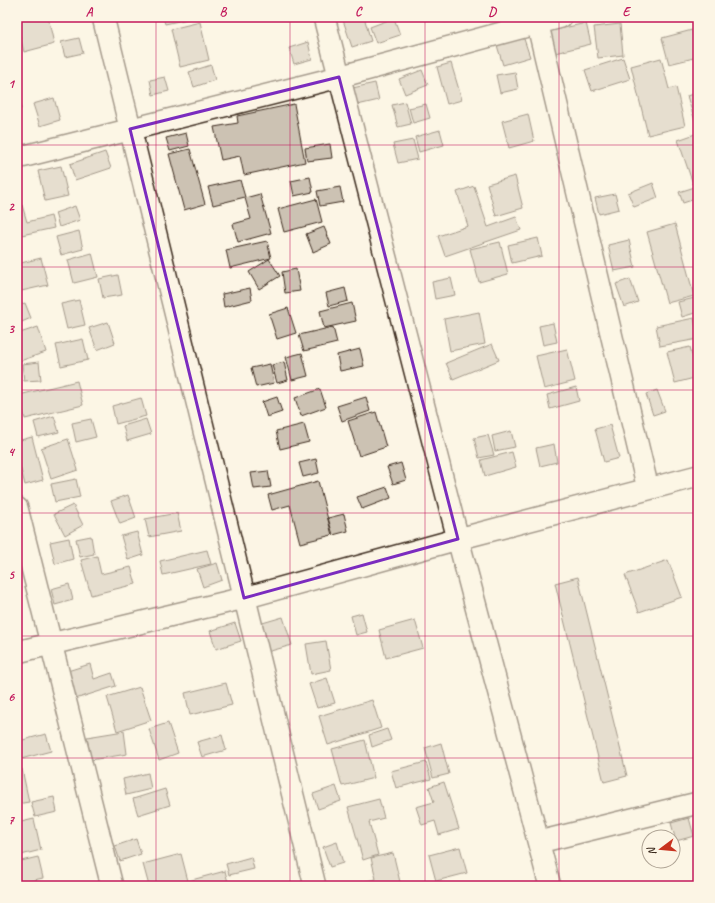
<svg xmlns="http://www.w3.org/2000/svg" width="715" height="903" font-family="Caveat,sans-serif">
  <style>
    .building { fill: #ccc2b3; stroke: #3b2a1e }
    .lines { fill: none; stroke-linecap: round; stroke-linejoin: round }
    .street-casing { stroke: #3b2a1e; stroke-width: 24 }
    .street { stroke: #fcf5e5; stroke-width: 21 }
    .marked { fill: none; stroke: #7b2cbf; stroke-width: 3; stroke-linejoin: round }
    .grid { fill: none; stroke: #c2185b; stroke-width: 1; stroke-opacity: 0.55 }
    .neatline { fill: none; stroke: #c2185b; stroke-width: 1.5 }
    .grid-label { font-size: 13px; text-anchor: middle; font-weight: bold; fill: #c2185b }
  </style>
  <rect width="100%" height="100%" fill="#fcf5e5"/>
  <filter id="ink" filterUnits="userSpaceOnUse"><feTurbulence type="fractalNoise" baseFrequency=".025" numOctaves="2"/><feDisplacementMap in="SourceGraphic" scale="8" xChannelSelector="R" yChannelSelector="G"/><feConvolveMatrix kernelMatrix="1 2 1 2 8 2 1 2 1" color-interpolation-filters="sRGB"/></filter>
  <g filter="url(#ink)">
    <path class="building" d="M17,17H48L54,44L24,52L17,24Z
      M163,17H187L188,19L165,24Z
      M342,17H364L371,41L352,47Z
      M443,17H466V20L444,22Z
      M694,17H698V28H696Z
      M394,18L400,35L376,43L370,27Z
      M200,22L209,60L180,67L171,29Z
      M586,23L591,44L551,54L546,32Z
      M620,24L623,55L598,58L594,27Z
      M692,30L698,57L669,64L662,38Z
      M522,33L530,57L503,65L496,42Z
      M79,38L83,53L65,57L61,42Z
      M308,42L312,59L294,64L289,48Z
      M623,58L630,79L592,91L585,70Z
      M661,58L669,89L676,87L685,126L648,135L631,66Z
      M451,63L462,100L447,104L437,67Z
      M211,65L215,80L194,87L189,72Z
      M422,70L428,85L405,94L399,79Z
      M515,72L518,89L500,93L496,75Z
      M165,77L169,91L153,95L150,80Z
      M375,83L379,100L353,106L348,89Z
      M698,92V123L696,124L687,96Z
      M17,95L21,109L17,111Z
      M54,98L60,120L40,126L33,104Z
      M405,102L411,124L398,127L392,105Z
      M294,104L305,162L244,175L240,156L221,160L214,127L238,123L237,116Z
      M426,104L430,118L413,123L409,108Z
      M528,114L534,141L509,148L502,121Z
      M440,130L444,145L419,152L415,137Z
      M186,133L189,146L170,151L166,138Z
      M698,133V182L693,184L678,140Z
      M413,140L418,159L398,163L393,144Z
      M330,144L332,158L307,161L305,148Z
      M190,149L205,204L184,210L169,154Z
      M105,152L111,168L75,180L70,164Z
      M61,166L68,196L45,201L38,171Z
      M515,176L523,208L496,216L487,184Z
      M310,177L313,192L294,196L291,181Z
      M240,180L245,197L213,205L208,187Z
      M653,183L658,198L634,207L628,193Z
      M474,186L488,227L516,217L521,230L445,256L438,236L468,226L457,192Z
      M698,186V198L683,203L679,192Z
      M340,187L343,202L320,206L317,191Z
      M260,194L271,233L238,242L233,224L251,219L245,198Z
      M615,194L619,209L599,214L595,198Z
      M316,199L322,222L284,232L278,209Z
      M22,205L27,222L51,216L54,228L17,236V206Z
      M75,206L80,220L59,227L55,213Z
      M675,224L694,296L667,303L647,232Z
      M324,227L331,244L313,252L306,234Z
      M79,231L83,249L61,255L56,237Z
      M538,238L542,256L512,263L508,245Z
      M629,240L635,267L614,271L608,245Z
      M267,241L271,258L230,268L226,250Z
      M500,242L508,274L479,282L470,249Z
      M92,253L98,277L74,283L68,260Z
      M41,258L48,285L17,292V264Z
      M269,259L280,276L259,289L249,272Z
      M296,269L300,291L285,293L282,272Z
      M118,275L122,295L103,298L99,279Z
      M451,278L455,295L435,299L432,282Z
      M630,279L638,302L624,307L616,284Z
      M250,288L252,300L224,307L222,294Z
      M345,288L348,301L329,306L326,293Z
      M695,298L698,312L682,317L678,302Z
      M79,300L85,325L67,329L61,304Z
      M25,303L31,318L17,324V306Z
      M352,303L356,321L324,328L320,311Z
      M288,308L296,333L277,339L269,314Z
      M479,312L485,344L450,351L444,319Z
      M694,318L698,339L660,346L656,326Z
      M108,322L115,343L97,350L89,328Z
      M553,323L557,342L543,345L539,326Z
      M38,327L46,352L17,362V334Z
      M333,327L337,343L304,351L299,335Z
      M83,339L88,360L61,366L56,345Z
      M492,344L499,360L453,379L446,363Z
      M690,347L698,377L675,383L667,352Z
      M360,349L364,366L340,371L337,355Z
      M567,349L575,381L544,389L536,356Z
      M302,353L308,376L292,380L286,357Z
      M39,362L41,380L24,381L22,364Z
      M284,362L288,380L277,383L272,365Z
      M270,364L274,383L256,387L251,368Z
      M77,381L83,405L25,419L19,395Z
      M576,387L579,401L550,409L547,395Z
      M320,389L326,407L301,416L295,398Z
      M657,390L665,411L653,415L646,394Z
      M277,397L282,412L267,417L262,402Z
      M366,397L370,411L342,421L337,406Z
      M141,398L146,416L116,424L112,406Z
      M376,412L386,447L359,456L348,421Z
      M54,416L59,432L38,437L34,422Z
      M91,419L96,437L76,442L72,423Z
      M146,419L151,434L127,441L123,426Z
      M304,424L309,442L280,449L276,431Z
      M610,425L619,458L604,462L595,429Z
      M511,431L515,447L495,451L492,436Z
      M488,435L494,455L479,458L474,438Z
      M32,437L43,480L25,485L17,454V441Z
      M68,439L78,470L51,479L41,448Z
      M554,444L557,462L540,466L536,448Z
      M512,452L516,467L485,476L481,460Z
      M316,459L319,473L303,477L299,463Z
      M401,463L406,480L393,484L387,467Z
      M268,471L271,487L254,489L251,473Z
      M76,479L80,497L55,502L51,484Z
      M318,481L332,535L300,543L290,505L272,510L268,495Z
      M387,487L391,498L362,509L357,497Z
      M128,495L136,518L120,524L111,501Z
      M73,505L83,525L65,535L54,514Z
      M177,513L181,531L149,537L145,519Z
      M344,514L348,531L333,535L328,518Z
      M137,532L143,555L128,560L121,536Z
      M91,536L94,554L80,557L76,539Z
      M69,538L73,559L55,564L50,542Z
      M207,550L211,564L163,575L160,561Z
      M97,556L101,574L131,567L136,584L91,595L81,560Z
      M668,560L682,597L639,612L625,575Z
      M217,563L222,580L203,587L197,569Z
      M578,577L627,776L604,782L555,583Z
      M69,584L73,600L55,605L51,589Z
      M362,613L367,632L356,635L351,616Z
      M283,617L292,645L267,652L259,624Z
      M415,620L423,648L386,658L379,630Z
      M235,623L241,641L216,649L210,631Z
      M326,641L331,670L311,674L306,644Z
      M90,664L94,679L112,673L116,686L69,701L61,673Z
      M327,678L335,703L317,708L309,684Z
      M226,683L232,705L190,715L185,693Z
      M140,687L151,720L117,731L107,697Z
      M372,700L381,728L328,745L319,716Z
      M168,723L178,753L159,760L149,729Z
      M387,729L391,740L372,747L369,735Z
      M124,731L127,754L91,760L87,737Z
      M46,734L51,751L17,760V735L19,741Z
      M222,735L226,750L202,757L197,742Z
      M365,740L374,778L342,786L332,749Z
      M441,743L449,774L433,778L425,748Z
      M426,762L431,779L396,788L391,771Z
      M22,769L29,802L17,804V770Z
      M148,773L151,789L126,795L123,779Z
      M444,782L459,829L439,835L435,821L422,825L416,807L434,802L429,787Z
      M336,786L341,801L318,809L313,794Z
      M165,789L170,805L138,815L133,799Z
      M54,797L57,812L35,817L31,802Z
      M379,799L384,818L369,822L378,855L363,860L348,807Z
      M689,818L694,836L676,841L671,823Z
      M34,819L41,850L21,855L17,840V823Z
      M136,839L141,854L120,861L115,846Z
      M337,842L343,863L330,867L323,847Z
      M460,847L467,873L436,881L429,855Z
      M393,853L401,886H358L357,883L376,879L371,858Z
      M181,854L188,881L225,871L229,886H149L143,864Z
      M38,857L43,878L17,884V862Z
      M251,857L254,869L229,875L226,864Z"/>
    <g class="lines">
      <defs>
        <path id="street" d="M103,17L315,886
          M324,17L458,539L550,886
          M536,17L648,489
          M17,158L339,77L561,17
          M17,508L112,886
          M17,652L244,598L458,539L698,476
          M539,842L698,803"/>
      </defs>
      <use href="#street" class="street-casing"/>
      <use href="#street" class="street"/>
    </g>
  </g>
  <path d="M0 0H715V903H0ZM339,77L458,539L244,598L130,129Z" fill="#fcf5e5" fill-opacity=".55" fill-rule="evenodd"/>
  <path class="marked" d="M339,77L458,539L244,598L130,129Z"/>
  <path class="grid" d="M156,17V886M290,17V886M425,17V886M559,17V886M17,145H698M17,267H698M17,390H698M17,513H698M17,636H698M17,758H698"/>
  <rect width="715" height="903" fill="none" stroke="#fcf5e5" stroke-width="44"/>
  <g transform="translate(661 849) rotate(254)"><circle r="19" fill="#fcf5e5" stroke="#afa495"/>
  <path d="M0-3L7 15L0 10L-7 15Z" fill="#c8321e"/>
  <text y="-6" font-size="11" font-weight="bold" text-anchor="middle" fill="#3b2a1e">N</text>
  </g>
  <rect x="22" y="22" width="671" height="859" class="neatline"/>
  <g class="grid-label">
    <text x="89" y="16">A</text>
    <text x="223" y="16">B</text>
    <text x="358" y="16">C</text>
    <text x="492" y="16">D</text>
    <text x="626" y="16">E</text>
    <text x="11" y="88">1</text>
    <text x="11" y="211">2</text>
    <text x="11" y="333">3</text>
    <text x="11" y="456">4</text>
    <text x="11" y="579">5</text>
    <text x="11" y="701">6</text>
    <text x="11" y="824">7</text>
  </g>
</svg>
